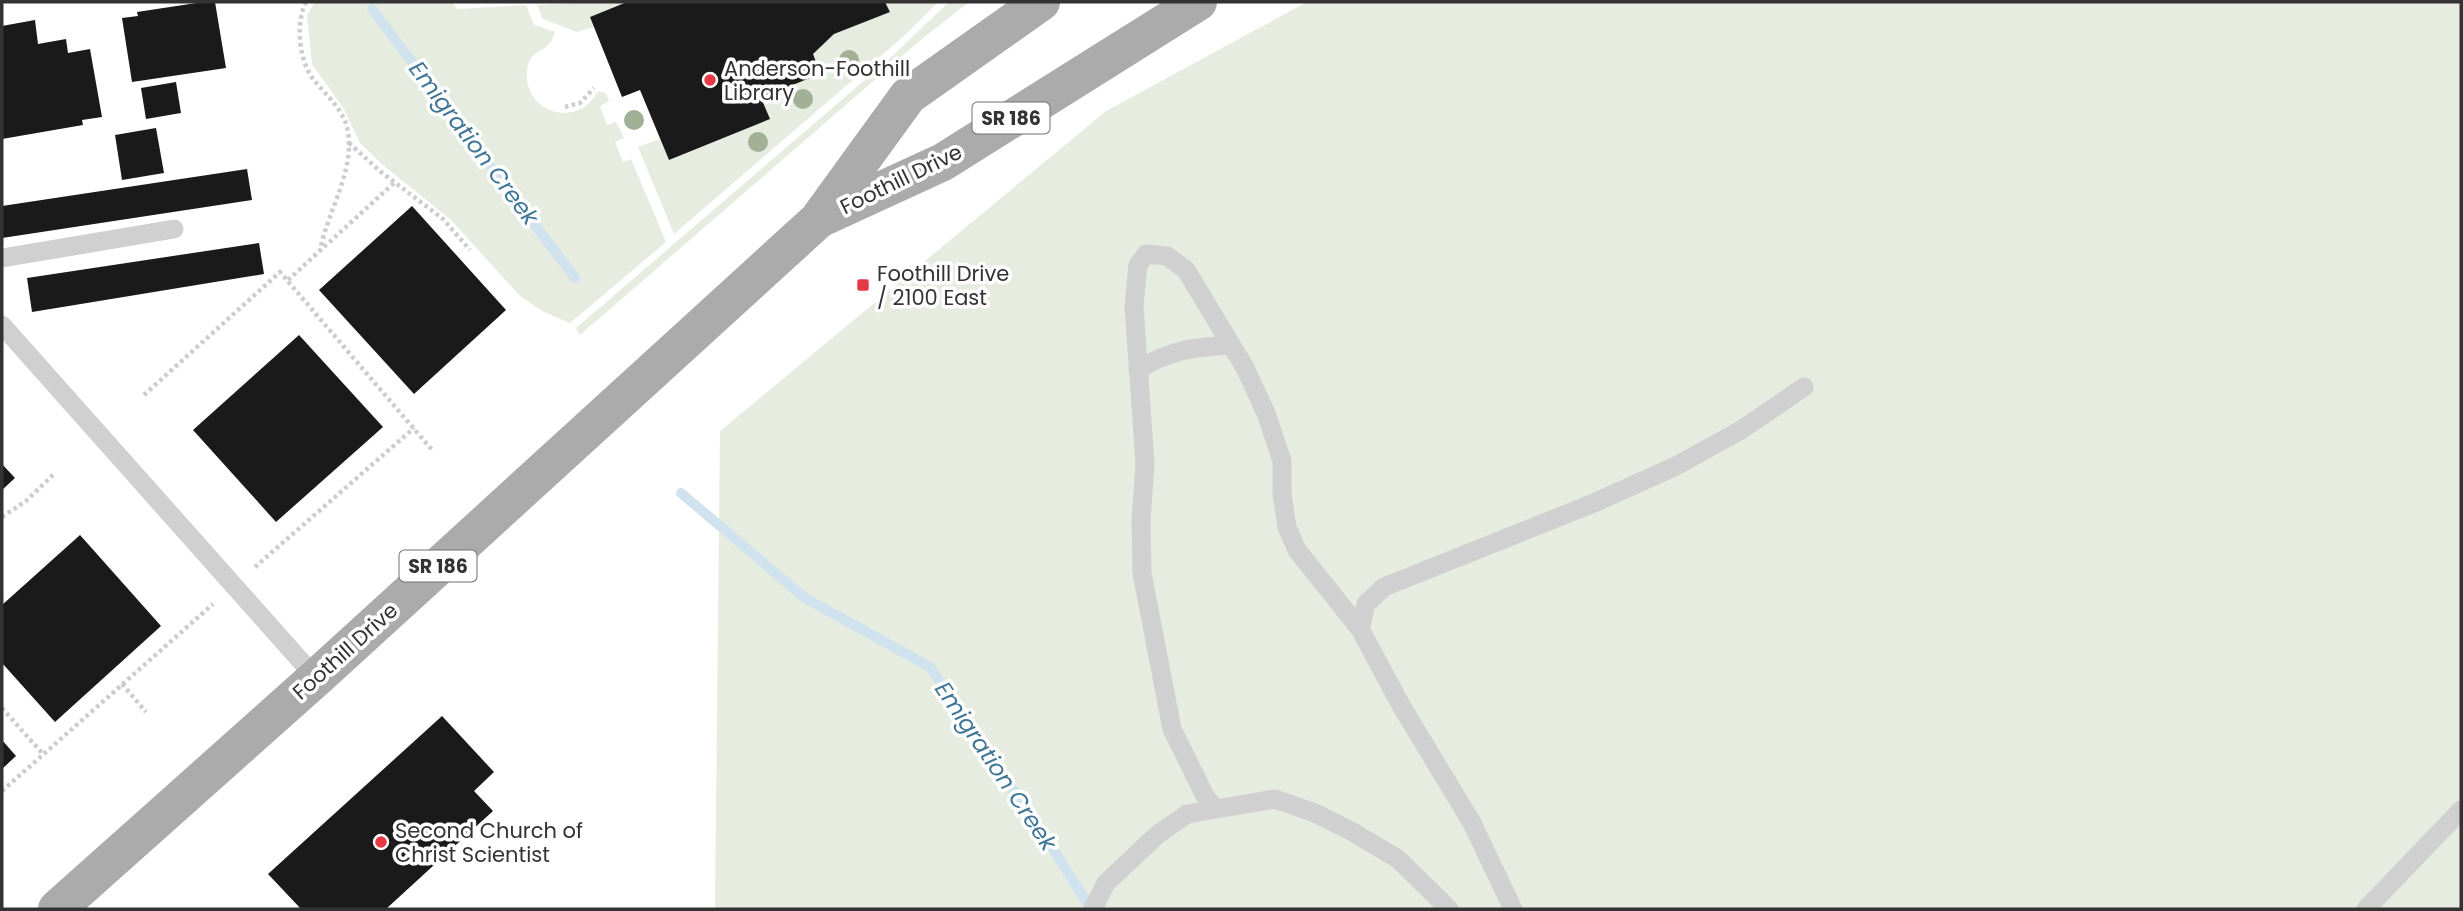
<svg xmlns="http://www.w3.org/2000/svg" width="2463" height="911" font-family="Poppins,sans-serif">
  <style>
    .green { fill: #e6ecdf }
    .lines { fill: none; stroke-linecap: round; stroke-linejoin: round }
    .stream { stroke: #cfe2ee; stroke-width: 10 }
    .building { fill: #1a1a1a }
    .path { stroke: #cdcdcd; stroke-width: 4.5; stroke-dasharray: 3.5 3.5; stroke-linecap: butt }
    .service { stroke: #d0d0d0; stroke-width: 19 }
    .primary { stroke: #ababab; stroke-width: 38 }
    .tree { fill: #a2b095 }
    .poi-dot { fill: #e63946; stroke: #fff; stroke-width: 2.5 }
    .labels { text-anchor: middle; dominant-baseline: central; stroke-width: 7; stroke-linejoin: round; paint-order: stroke }
    .shield { fill: #fff; stroke: #707070; stroke-width: 2 }
    .shield-label { font-size: 19px; font-weight: bold; fill: #333 }
    .poi-label { font-size: 21px; fill: #333; stroke: #fff; text-anchor: start }
    .street-label { font-size: 21px; fill: #333; stroke: #fff }
    .water-label { font-size: 23px; font-style: italic; fill: #3f7597; stroke: #fff }
  </style>
  <rect width="100%" height="100%" fill="#fff"/>
  <path class="green" d="M315,2H452L457,9L526,5L534,25L555,32C553,36 553,40 550,43C540,55 529,50 527,71C523,113 578,130 598,91L606,93L609,101L600,106L607,125L616,122L624,138L615,142L623,162L631,159L666,242L570,323L544,312L520,296L450,219L383,165L360,143L344,109L312,64L307,15Z
    M597,2H627L590,17L594,27L577,32L543,19L537,5Z
    M885,2H938L906,34L674,234L638,147L660,139L669,160L769,119L761,98L826,71L818,67L813,54L834,34L890,12Z
    M949,2H969L923,38L580,335L576,328L887,61Z
    M1307,2H2461V909H715L720,431L1106,111Z"/>
  <g class="lines">
    <path class="stream" d="M372,9L575,278
      M681,493L805,598L930,667L1055,852L1091,909"/>
  </g>
  <path class="building" d="M203,2H215L226,68L132,82L122,18L138,16L137,12Z
    M627,2H885L890,12L834,34L813,54L818,67L827,71L761,98L770,119L669,160L640,90L622,97L590,17Z
    M35,20L38,44L66,39L68,53L90,49L102,117L82,120L83,125L2,139V26Z
    M176,82L181,113L146,119L141,88Z
    M156,128L164,173L122,180L115,135Z
    M247,169L252,200L2,238V206Z
    M412,206L506,310L414,394L319,290Z
    M259,243L264,274L32,312L27,278Z
    M299,335L383,427L276,522L193,430Z
    M2,464L15,478L2,490Z
    M80,535L161,626L55,722L2,663V605Z
    M442,716L494,772L474,791L493,811L386,909H301L268,874Z
    M2,740L16,756L2,769Z"/>
  <g class="lines">
    <path class="path" d="M306,2C295,23 299,60 313,79C325,94 342,108 347,127C357,169 327,211 320,251
      M565,107L580,103L594,88
      M349,143L381,172L443,219L470,250
      M288,280L395,182
      M144,395L280,272L432,450
      M2,517L26,501L54,474
      M255,567L414,428
      M122,684L146,712
      M2,708L43,754
      M2,791L213,604"/>
    <path class="service" d="M2,258L174,229
      M2,325L316,678
      M1138,370C1171,349 1193,348 1231,345
      M1215,809L1205,796L1172,729L1142,573L1141,521L1145,463L1134,306L1138,265L1146,254L1167,256L1186,270L1244,366L1266,413L1282,461V493L1287,527L1297,550L1360,629
      M1093,909L1106,883L1157,835L1187,814L1275,799L1315,813L1351,831L1398,859L1449,909
      M1513,909L1472,823L1402,707L1360,629L1366,604L1384,587L1594,503L1676,466L1741,430L1804,387
      M2366,909L2461,810"/>
    <path class="primary" d="M819,219L943,162L1198,2
      M57,909L316,678L818,220L908,96L1041,2"/>
  </g>
  <g class="tree">
    <circle cx="849" cy="60" r="10"/>
    <circle cx="803" cy="99" r="10"/>
    <circle cx="634" cy="120" r="10"/>
    <circle cx="758" cy="142" r="10"/>
  </g>
  <g class="poi-dot">
    <circle cx="710" cy="80" r="7"/>
    <rect x="856" y="278" width="14" height="14" rx="3.5"/>
    <circle cx="381" cy="842" r="7"/>
  </g>
  <g class="labels">
    <g class="shield">
      <rect x="972.5" y="102.5" width="77" height="31" rx="5"/>
      <rect x="399.5" y="550.5" width="77" height="31" rx="5"/>
    </g>
    <g class="shield-label">
      <text x="1011" y="118">SR 186</text>
      <text x="438" y="566">SR 186</text>
    </g>
    <g class="poi-label">
      <text x="724" y="68">Anderson-Foothill<tspan x="724" dy="24">Library</tspan></text>
      <text x="877" y="273">Foothill Drive<tspan x="877" dy="24">/ 2100 East</tspan></text>
      <text x="395" y="830">Second Church of<tspan x="395" dy="24">Christ Scientist</tspan></text>
    </g>
    <g class="street-label">
      <text transform="translate(901 179) rotate(-26)">Foothill Drive</text>
      <text transform="translate(345 651) rotate(-42)">Foothill Drive</text>
    </g>
    <g class="water-label">
      <text transform="translate(474 143) rotate(53)">Emigration Creek</text>
      <text transform="translate(996 766) rotate(56)">Emigration Creek</text>
    </g>
  </g>
  <rect width="2463" height="911" fill="none" stroke="#333333" stroke-width="7"/>
</svg>
